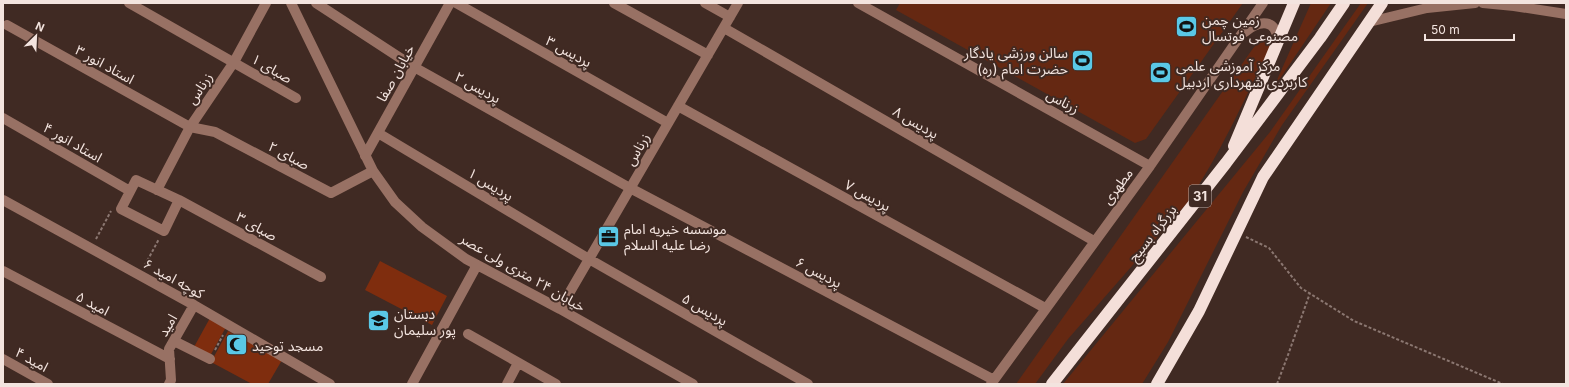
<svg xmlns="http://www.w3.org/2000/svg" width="1569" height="387" font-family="Inter,'Noto Sans Arabic',sans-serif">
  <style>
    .green { fill: #652812 }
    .building { fill: #7f2d0e }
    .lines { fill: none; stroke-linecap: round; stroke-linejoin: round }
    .path { stroke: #8b7771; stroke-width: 2; stroke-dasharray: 3 2; stroke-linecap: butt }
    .minor { stroke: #987164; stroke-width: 10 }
    .highway { stroke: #f4dfd9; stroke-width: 12 }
    .labels { text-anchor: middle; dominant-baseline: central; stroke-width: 4; stroke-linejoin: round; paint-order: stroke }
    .shield { fill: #402a23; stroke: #bdaca7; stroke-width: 1 }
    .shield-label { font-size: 13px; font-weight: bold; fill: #f3e4df }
    .poi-label { font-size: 14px; fill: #f3e4df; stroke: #402a23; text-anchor: start }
    .street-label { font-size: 14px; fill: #f3e4df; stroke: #402a23 }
  </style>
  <rect width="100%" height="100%" fill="#402a23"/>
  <path class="green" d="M900,3H1243L1146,139L1135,143L896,10Z
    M1311,3H1331L1273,89Z
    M1361,3H1368L1282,125L1243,192L1168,342L1142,384H1063L1270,132Z
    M1271,37L1270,47C1244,100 1220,155 1187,203L1068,339L1035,384H1016L1249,54C1255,46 1260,38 1271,37Z"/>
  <path class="building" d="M380,261L447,296L432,325L365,290Z
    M210,318L226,327L210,356L194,347Z
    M228,331L282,360L268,384H252L211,362Z"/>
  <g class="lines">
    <path class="path" d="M1246,237L1269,248L1301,288L1354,321L1503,384
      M96,239L111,211
      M145,265L159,239
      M215,350L223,335
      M1277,384L1288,355L1310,293"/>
    <path class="minor" d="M129,3L296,98
      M291,3L373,171L395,202L422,227L466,259L560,309L693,384
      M316,3L414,67L630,188L994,380
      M456,3L668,123
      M614,3L708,55
      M705,3L730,17
      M858,3L1150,166
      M1483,3L1514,6L1566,14
      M1369,22L1427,8L1475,3
      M7,25L190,127L215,132L331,193L373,171
      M724,28L1094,241
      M1245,32C1259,20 1278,18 1277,42
      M678,106L1045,308
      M3,118L130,191
      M378,133L589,259L808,384
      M365,156L450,3
      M157,190L190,127L234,62L266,3
      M3,200L194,305L330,384
      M179,200L164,231L121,209L136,180L179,200L321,277
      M3,271L170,359
      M560,309L738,3
      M468,334L556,384
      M174,341L210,359
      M3,359L48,384
      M169,384L171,380L169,349L194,305
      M412,384L477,265
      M507,384L518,363
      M991,384L1150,166L1263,3"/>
    <path class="highway" d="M1234,146L1294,3
      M1052,384L1226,163L1320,38L1344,3
      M1157,384L1199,311L1263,177L1382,3"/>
  </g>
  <defs>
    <symbol id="stadium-square" viewBox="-11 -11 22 22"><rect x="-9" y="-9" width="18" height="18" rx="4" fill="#5ac8e6" stroke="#402a23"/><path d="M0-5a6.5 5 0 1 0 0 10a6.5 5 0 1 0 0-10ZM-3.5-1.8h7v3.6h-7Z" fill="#111"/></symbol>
    <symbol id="office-square" viewBox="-11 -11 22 22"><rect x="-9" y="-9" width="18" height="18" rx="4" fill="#5ac8e6" stroke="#402a23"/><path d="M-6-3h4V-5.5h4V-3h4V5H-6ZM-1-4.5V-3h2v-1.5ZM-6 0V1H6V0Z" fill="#111"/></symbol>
    <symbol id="school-square" viewBox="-11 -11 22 22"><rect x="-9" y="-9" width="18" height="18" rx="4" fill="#5ac8e6" stroke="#402a23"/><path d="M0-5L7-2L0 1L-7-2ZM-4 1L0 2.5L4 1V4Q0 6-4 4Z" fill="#111"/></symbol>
    <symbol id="mosque-square" viewBox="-11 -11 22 22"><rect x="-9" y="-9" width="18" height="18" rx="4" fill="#5ac8e6" stroke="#402a23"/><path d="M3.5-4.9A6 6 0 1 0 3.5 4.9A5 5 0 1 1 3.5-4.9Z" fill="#111"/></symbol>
  </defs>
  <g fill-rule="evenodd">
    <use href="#stadium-square" x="1174" y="14" width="25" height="25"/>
    <use href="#stadium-square" x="1070" y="48" width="25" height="25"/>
    <use href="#stadium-square" x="1148" y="60" width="25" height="25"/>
    <use href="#office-square" x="596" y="224" width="25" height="25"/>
    <use href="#school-square" x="366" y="308" width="25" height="25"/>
    <use href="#mosque-square" x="224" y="332" width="25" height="25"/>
  </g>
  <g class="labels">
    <rect class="shield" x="1189" y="185" width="22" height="22" rx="3"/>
    <g class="shield-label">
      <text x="1200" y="196">31</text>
    </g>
    <g class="poi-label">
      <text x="1202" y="19">زمین چمن<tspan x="1202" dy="16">مصنوعی فوتسال</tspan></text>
      <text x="1068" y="52" text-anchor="end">سالن ورزشی یادگار<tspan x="1068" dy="16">حضرت امام (ره)</tspan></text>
      <text x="1176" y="65">مرکز آموزشی علمی<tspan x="1176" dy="16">کاربردی شهرداری اردبیل</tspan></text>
      <text x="624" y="228">موسسه خیریه امام<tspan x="624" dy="16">رضا علیه السلام</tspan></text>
      <text x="394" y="313">دبستان<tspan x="394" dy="16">پور سلیمان</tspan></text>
      <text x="252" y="345">مسجد توحید</text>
    </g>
    <g class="street-label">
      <text transform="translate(569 51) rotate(29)">پردیس ۳</text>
      <text transform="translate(105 64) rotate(29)">استاد انور ۳</text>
      <text transform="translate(272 68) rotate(30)">صبای ۱</text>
      <text transform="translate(395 73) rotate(-61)">خیابان صفا</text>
      <text transform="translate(478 87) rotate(29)">پردیس ۲</text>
      <text transform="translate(199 88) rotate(-56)">زرناس</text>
      <text transform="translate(1063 101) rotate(29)">زرناس</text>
      <text transform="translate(916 122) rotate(30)">پردیس ۸</text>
      <text transform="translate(73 142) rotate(30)">استاد انور ۴</text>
      <text transform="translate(637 149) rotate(-60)">زرناس</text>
      <text transform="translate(289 155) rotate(28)">صبای ۲</text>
      <text transform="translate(491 184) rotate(31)">پردیس ۱</text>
      <text transform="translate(1117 186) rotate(-53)">مطهری</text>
      <text transform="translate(868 195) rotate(29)">پردیس ۷</text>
      <text transform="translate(257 226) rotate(29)">صبای ۳</text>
      <text transform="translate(1152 233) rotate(-52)">بزرگراه بسیج</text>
      <text transform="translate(523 272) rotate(30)">خیابان ۲۴ متری ولی عصر</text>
      <text transform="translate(819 272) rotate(28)">پردیس ۶</text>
      <text transform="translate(174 278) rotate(29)">کوچه امید ۶</text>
      <text transform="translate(93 303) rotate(28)">امید ۵</text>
      <text transform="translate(705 309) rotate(30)">پردیس ۵</text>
      <text transform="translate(167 325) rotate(-60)">امید</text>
      <text transform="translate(32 359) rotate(29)">امید ۴</text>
    </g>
  </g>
  <rect width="1569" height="387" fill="none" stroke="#f3e4df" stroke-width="8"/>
  <g transform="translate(36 36) rotate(24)" stroke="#402a23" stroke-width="3" paint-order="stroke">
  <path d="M0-3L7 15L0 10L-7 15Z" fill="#f3e4df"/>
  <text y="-6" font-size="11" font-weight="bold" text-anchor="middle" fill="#f3e4df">N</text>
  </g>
  <path d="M1425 34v6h89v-6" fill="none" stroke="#f3e4df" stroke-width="2"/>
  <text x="1431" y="34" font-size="12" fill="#f3e4df" stroke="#402a23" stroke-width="3" paint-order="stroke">50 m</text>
</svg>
